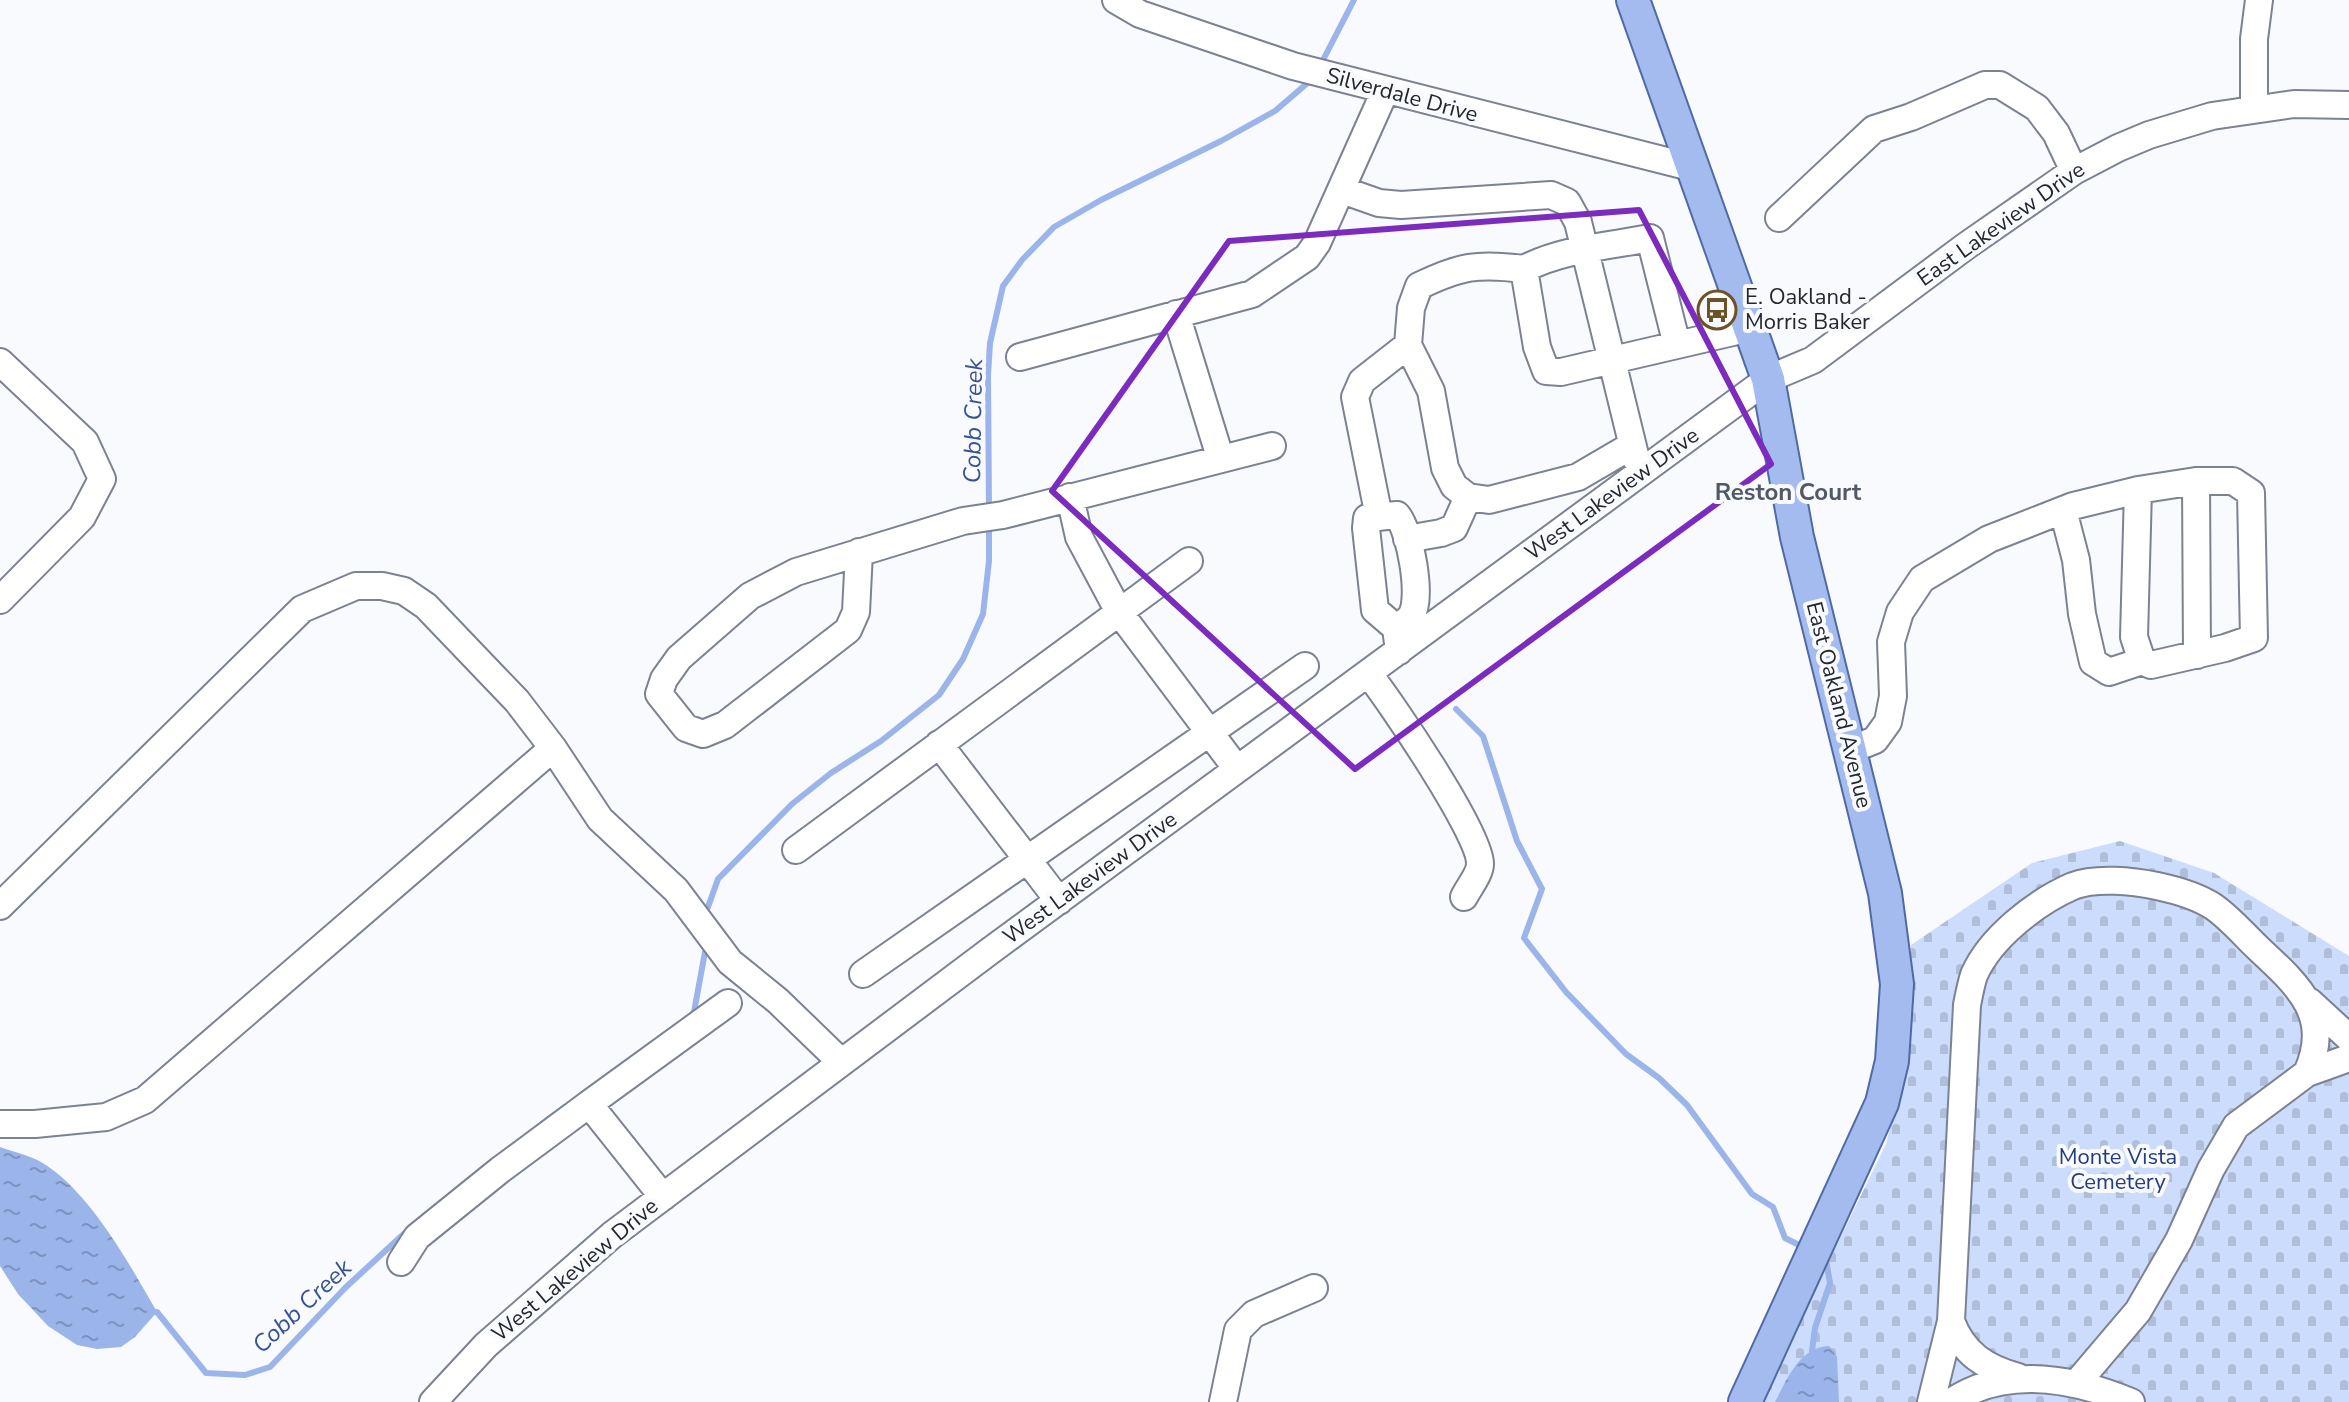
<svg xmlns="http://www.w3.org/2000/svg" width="2349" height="1402" font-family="'Nunito Sans',sans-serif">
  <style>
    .cemetery { fill: url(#cemetery-stones) }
    .water { fill: url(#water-ripples) }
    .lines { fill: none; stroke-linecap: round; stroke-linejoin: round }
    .stream { stroke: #9bb4ea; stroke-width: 6 }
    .minor-casing { stroke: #7b8292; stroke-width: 30 }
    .major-casing { stroke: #506aa4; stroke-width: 36 }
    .minor { stroke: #fff; stroke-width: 26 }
    .major { stroke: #a4bbef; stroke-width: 32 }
    .marked { fill: none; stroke: #7b2cbf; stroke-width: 6; stroke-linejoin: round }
    .labels { text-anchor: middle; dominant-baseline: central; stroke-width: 8; stroke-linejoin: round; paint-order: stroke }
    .street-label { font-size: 22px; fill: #23262c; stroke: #f9fafe }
    .poi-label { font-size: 22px; fill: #23262c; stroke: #f9fafe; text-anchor: start }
    .park-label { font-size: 22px; fill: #233d7d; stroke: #f9fafe }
    .water-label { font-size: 24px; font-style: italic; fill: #365293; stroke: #f9fafe }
    .neighbourhood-label { font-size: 24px; font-weight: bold; fill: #515866; stroke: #f9fafe }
  </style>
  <defs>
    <pattern id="cemetery-stones" width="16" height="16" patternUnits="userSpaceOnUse" patternTransform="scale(2)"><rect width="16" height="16" fill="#ccdcfd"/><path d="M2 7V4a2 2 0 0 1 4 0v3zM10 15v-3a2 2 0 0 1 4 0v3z" fill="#afbdd9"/></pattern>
    <pattern id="water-ripples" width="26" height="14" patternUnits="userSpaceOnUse" patternTransform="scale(2)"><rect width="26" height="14" fill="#9bb4ea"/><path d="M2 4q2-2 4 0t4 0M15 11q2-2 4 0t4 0" fill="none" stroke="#7e92be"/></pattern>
  </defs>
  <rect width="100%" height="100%" fill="#f9fafe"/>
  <path class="cemetery" d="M2120,841L2214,873L2349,956V1402H1764L1781,1360L1886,1144L1910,1049L1911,945L2032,863Z"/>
  <path class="water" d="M0,1147C13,1152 29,1155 41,1162C89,1190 130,1265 157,1312L135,1337L121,1347L97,1349L77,1345L48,1326L18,1294L0,1266Z
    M1829,1346L1837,1357L1839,1402H1775C1787,1379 1800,1347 1829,1346Z"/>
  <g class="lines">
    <path class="stream" d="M1321,64L1354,0
      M989,510L988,375L990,343L1003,286L1022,260L1054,227L1101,200L1221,141L1275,111L1311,80
      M1456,709L1483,736L1517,841L1542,889L1524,938L1566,992L1626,1054L1659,1078L1687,1105L1752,1194L1773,1207L1785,1238L1797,1244
      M708,907L718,879L792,804L831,773L881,741L939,695L963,659L983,614L989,561V525
      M691,1017L694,1012L705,952
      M542,1124L565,1107
      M150,1312H157L206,1373L245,1375L270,1367L345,1288L408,1230
      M1812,1351L1815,1328L1830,1283L1826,1260"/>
    <defs>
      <path id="minor" d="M1116,0L1140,14L1293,66L1694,168
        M2254,109V39L2259,0
        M1342,190L1379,203L1401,205L1551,195L1567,202L1578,222L1636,459
        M1779,218L1874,129L1911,117L1985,85H2000L2037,108L2056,133L2074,171
        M1524,269C1478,263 1460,266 1419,286L1411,308L1408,345L1431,391L1445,468L1454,486L1468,497L1489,500L1578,477L1631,446
        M1176,314L1220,457
        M1677,345L1650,238C1610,246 1561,249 1524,269L1537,347L1546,371L1561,372L1750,328
        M1020,357L1252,294L1307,257L1317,243L1385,91
        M0,362L85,442L102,479L82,517L0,600
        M2196,481L2197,655
        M1070,497L1079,537L1119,612L1237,769
        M2063,510L2076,560L2082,614L2093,662L2109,672L2142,661
        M1379,517L1355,397L1362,381L1408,345
        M1407,539L1441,533L1454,528L1468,497
        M859,552L856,612L848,630L725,725L703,734L686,728L659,694L664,679L679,658L750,596L796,572L963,521L1003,515L1272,446
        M1396,628L1375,610L1366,528L1367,518L1397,515C1410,530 1423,598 1411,616C1408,621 1401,624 1396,628L1399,651
        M1368,673C1390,701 1481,834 1480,864C1480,874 1469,887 1464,897
        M939,744L1059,901
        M1850,750L1875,740L1888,722L1893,696L1891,642L1900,612L1922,579L1989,539L2073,506L2138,490L2196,481H2233L2251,493L2254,638L2225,648L2151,665L2142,661L2134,637L2138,490
        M796,850L1189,561
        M0,906L302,609L356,586H382L404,591L426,606L517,701L553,748L600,819L676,890L730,962L778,1001L841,1062
        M863,974L1305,666
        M2310,1002L2349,1038
        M589,1104L728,1003
        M0,1124H35L106,1117L145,1100L553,748
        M401,1262L417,1237L500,1170L589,1104L663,1197
        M1951,1321C1963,1354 1986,1368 2018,1377
        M2076,1384L2138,1311L2179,1240L2211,1169L2236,1126L2307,1073L2349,1058
        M433,1402L486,1345L612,1235L990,951L1768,379L1813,360L1966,246L2074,171L2118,148L2149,135L2212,116L2294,104L2349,105
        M1223,1402L1238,1330L1254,1314L1314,1288
        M1931,1402L1951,1321L1967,1005C1969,995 1971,984 1974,975C1990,938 2036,902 2073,886C2096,877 2133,881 2157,886C2176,890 2199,897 2214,907C2231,919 2245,936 2259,949C2300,987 2332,1016 2307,1073
        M1951,1402C2006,1365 2073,1378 2131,1402"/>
      <path id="major" d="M1633,0L1768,379L1797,537L1885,893L1897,984L1892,1061L1882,1103L1745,1402"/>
    </defs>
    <use href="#minor" class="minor-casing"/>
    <use href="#major" class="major-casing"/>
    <use href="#minor" class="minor"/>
    <use href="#major" class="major"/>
  </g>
  <path class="marked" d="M1639,210L1771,464L1355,769L1052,491L1229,241Z"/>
  <defs>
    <symbol id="bus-ring" viewBox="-11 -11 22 22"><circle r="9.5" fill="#f9fafe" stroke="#6e5225" stroke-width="1.5"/><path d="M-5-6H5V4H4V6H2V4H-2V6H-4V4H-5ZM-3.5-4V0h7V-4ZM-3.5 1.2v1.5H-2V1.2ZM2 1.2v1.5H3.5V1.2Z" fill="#6e5225"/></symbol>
  </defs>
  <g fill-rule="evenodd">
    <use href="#bus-ring" x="1695" y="288" width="44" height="44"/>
  </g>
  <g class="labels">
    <g class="street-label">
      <text transform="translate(1402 95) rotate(15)">Silverdale Drive</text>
      <text transform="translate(2001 224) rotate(-35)">East Lakeview Drive</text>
      <text transform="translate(1612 494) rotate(-36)">West Lakeview Drive</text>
      <text transform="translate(1839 705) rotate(76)">East Oakland Avenue</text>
      <text transform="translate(1090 878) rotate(-36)">West Lakeview Drive</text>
      <text transform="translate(575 1270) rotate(-40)">West Lakeview Drive</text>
    </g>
    <g class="poi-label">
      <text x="1745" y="297">E. Oakland -<tspan x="1745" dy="25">Morris Baker</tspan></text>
    </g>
    <g class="park-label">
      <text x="2118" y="1157">Monte Vista<tspan x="2118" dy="25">Cemetery</tspan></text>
    </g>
    <g class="water-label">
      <text transform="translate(973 421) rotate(-89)">Cobb Creek</text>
      <text transform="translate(302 1306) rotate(-43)">Cobb Creek</text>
    </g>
    <g class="neighbourhood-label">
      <text x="1788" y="492">Reston Court</text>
    </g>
  </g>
</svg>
